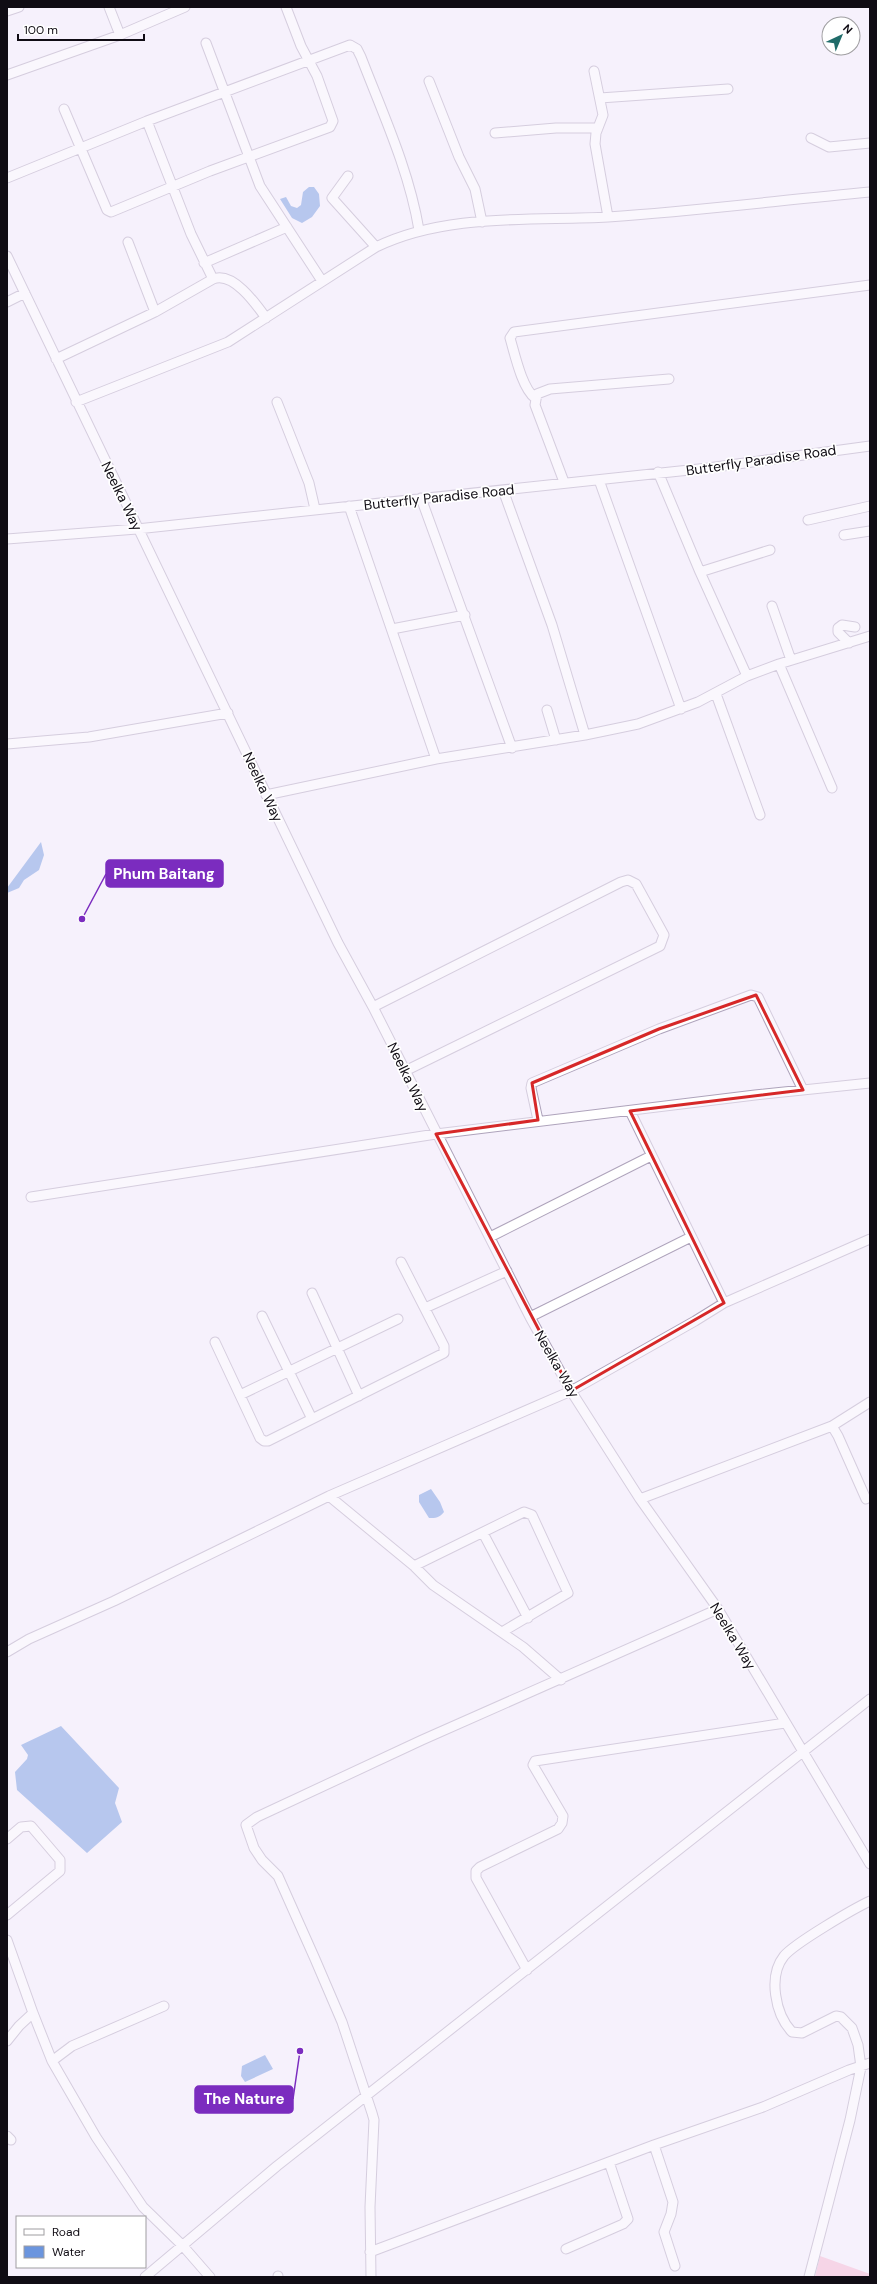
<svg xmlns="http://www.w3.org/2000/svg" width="877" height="2284" font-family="'DM Sans',sans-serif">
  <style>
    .green { fill: #f5b3ce }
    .water { fill: #6b95de }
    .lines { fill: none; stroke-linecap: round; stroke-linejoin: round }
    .street-casing { stroke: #aea3bb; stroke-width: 11 }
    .street { stroke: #fff; stroke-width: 9 }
    .marked { fill: none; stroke: #d62828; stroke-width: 3; stroke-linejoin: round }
    .labels { text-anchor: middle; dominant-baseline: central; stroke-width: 3.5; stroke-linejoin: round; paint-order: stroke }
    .street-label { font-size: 14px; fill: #100c14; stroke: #fff }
    .leader { fill: none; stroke: #7b2cbf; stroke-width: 1.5 }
    .callout-dot { fill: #7b2cbf; stroke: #fff; stroke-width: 1.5 }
    .callout { fill: #7b2cbf; stroke: #7b2cbf; stroke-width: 1.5 }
    .callout-label { font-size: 15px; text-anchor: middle; font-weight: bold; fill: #fff }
  </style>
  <rect width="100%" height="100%" fill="#f6f1fc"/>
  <path class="green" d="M820,2256L870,2274V2277H815Z"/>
  <path class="water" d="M309,187H314L319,194L320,206L312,217L302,223L292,218L280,199L286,197L291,206L297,208L301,205L303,192Z
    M41,842L44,855L39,870L24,880L19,888L7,893V888Z
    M431,1489L440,1502L444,1512C439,1518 436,1518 429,1518L419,1502V1495Z
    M61,1726L119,1788L115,1803L122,1822L87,1853L17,1790L15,1772L27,1759L28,1755L21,1745Z
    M265,2055L273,2069L245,2082L241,2076L242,2066Z"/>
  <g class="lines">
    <defs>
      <path id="street" d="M109,7L120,35
        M7,11L19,7
        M206,43L260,186L322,281
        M594,71L603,115L596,133L595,144L608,217
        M7,75L120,35L185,7
        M429,81L459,157L475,189L482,222
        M600,98L728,89
        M64,109L107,210L111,212L210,171L330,127L333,121L317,76L301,46L286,7
        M495,133L556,128H598
        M811,138L829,147L870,143
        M348,176L332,198L376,247
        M7,178L147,121L350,45L357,49L361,57C383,114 409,170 419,230
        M128,242L155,312
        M7,256L338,943L373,1007L530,1317L571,1391L640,1499L718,1609L870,1864
        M204,263L287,227
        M213,279C233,271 256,304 266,318
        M7,302L25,293
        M56,359L155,312L213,279L191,234L147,121
        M535,398C522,388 515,355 510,338L514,332L870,285
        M76,402L228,342L376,247C446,213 531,221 608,217C695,211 783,200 870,192
        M277,402L309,483L315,509
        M658,472L700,572L747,676
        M599,480L681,709
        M564,482L535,405L537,394L550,389L669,379
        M503,490L552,625L585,735
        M421,498L512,748
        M349,506L436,759
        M808,520L870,506
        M844,535L870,531
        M7,539L137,529L708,468L870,446
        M700,572L770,550
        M772,606L791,660
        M392,629L465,615
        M849,643L838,632V628L842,625L855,627
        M779,664L832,788
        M716,694L760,815
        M547,710L556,740
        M7,744L89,737L228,713
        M266,795L436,759L585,735L638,724L698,702L747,676L779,664L870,636
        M373,1007L621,882L628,880L636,884L664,935L660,946L405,1071
        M630,1111L724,1303
        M538,1120L531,1088L532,1083L659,1029L751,995L758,997L803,1090
        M31,1197L436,1134L755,1095L870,1083
        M490,1237L651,1156
        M312,1293L359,1396
        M425,1308L507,1271
        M262,1316L312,1419
        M530,1317L691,1237
        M215,1342L260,1438L264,1441H268L444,1353V1346L401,1262
        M240,1395L398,1319
        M832,1426L838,1436L866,1499
        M329,1496L414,1566L433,1585L523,1647L561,1680
        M640,1499L832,1426L870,1402
        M483,1533L528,1618
        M414,1566L524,1512L532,1515L568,1593L502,1632
        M7,1652L29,1639L114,1601L329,1496L571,1391L695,1321L724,1303L870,1239
        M7,1839L21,1827L31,1826L60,1860V1871L7,1915
        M7,1940L33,2013L52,2061L96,2137L143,2207L183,2246L210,2277
        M527,1970L476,1878V1871L480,1867L558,1829L562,1823L563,1816L533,1765L535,1761L785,1723
        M7,2041L19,2026L33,2013
        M52,2061L72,2046L164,2006
        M7,2136L11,2140
        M654,2145L673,2202L671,2214L664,2232L675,2266
        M566,2249L623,2224L628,2219L609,2162
        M370,2252L654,2145L763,2107L849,2070L870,2063
        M278,2276V2277
        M145,2277L277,2166L870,1699
        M371,2277L370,2207L374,2120L372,2113L342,2022L315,1959L278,1876L262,1860L254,1848L246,1825L257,1817L422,1740L718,1609
        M809,2277L850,2120L861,2067L858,2045L852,2028L841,2017L836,2016L802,2033L792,2032C775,2014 768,1976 784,1956C795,1943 853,1909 870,1901"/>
    </defs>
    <use href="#street" class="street-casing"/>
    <use href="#street" class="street"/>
  </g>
  <path d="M0 0H877V2284H0ZM756,995L803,1090L630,1111L724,1303L571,1391L436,1134L538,1120L532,1083L659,1029Z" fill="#f6f1fc" fill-opacity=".55" fill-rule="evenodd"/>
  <path class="marked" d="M756,995L803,1090L630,1111L724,1303L571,1391L436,1134L538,1120L532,1083L659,1029Z"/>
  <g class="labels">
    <g class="street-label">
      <text transform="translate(761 460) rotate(-8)">Butterfly Paradise Road</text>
      <text transform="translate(122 496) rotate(64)">Neelka Way</text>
      <text transform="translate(439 497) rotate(-6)">Butterfly Paradise Road</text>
      <text transform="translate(263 787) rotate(65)">Neelka Way</text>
      <text transform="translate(408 1077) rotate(64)">Neelka Way</text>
      <text transform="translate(557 1364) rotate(60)">Neelka Way</text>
      <text transform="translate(733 1636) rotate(59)">Neelka Way</text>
    </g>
  </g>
  <path class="leader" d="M82 919L106 874M300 2051L293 2099"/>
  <g class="callout-dot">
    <circle cx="82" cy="919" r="4"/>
    <circle cx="300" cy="2051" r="4"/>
  </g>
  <g class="callout">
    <rect x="106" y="860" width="117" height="27" rx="4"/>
    <rect x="195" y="2086" width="98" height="27" rx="4"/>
  </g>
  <g class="callout-label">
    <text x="164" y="879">Phum Baitang</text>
    <text x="244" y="2104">The Nature</text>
  </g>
  <rect width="877" height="2284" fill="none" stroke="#100c14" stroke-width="16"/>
  <rect x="16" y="2216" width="130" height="52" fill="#ffffff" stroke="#9f9ea1"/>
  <rect x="24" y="2229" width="20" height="6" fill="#ffffff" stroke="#9f9ea1"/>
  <text x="52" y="2236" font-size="12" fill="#100c14">Road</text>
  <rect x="24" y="2246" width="20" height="12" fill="#6b95de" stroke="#9f9ea1"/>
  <text x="52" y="2256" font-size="12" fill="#100c14">Water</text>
  <g transform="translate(841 36) rotate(44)"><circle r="19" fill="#ffffff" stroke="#9f9ea1"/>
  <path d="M0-3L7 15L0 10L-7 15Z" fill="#206c6a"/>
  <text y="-6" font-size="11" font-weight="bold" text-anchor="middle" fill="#100c14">N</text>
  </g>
  <path d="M18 34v6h126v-6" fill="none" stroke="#100c14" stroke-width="2"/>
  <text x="24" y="34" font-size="12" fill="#100c14" stroke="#ffffff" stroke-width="3" paint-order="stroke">100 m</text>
</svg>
